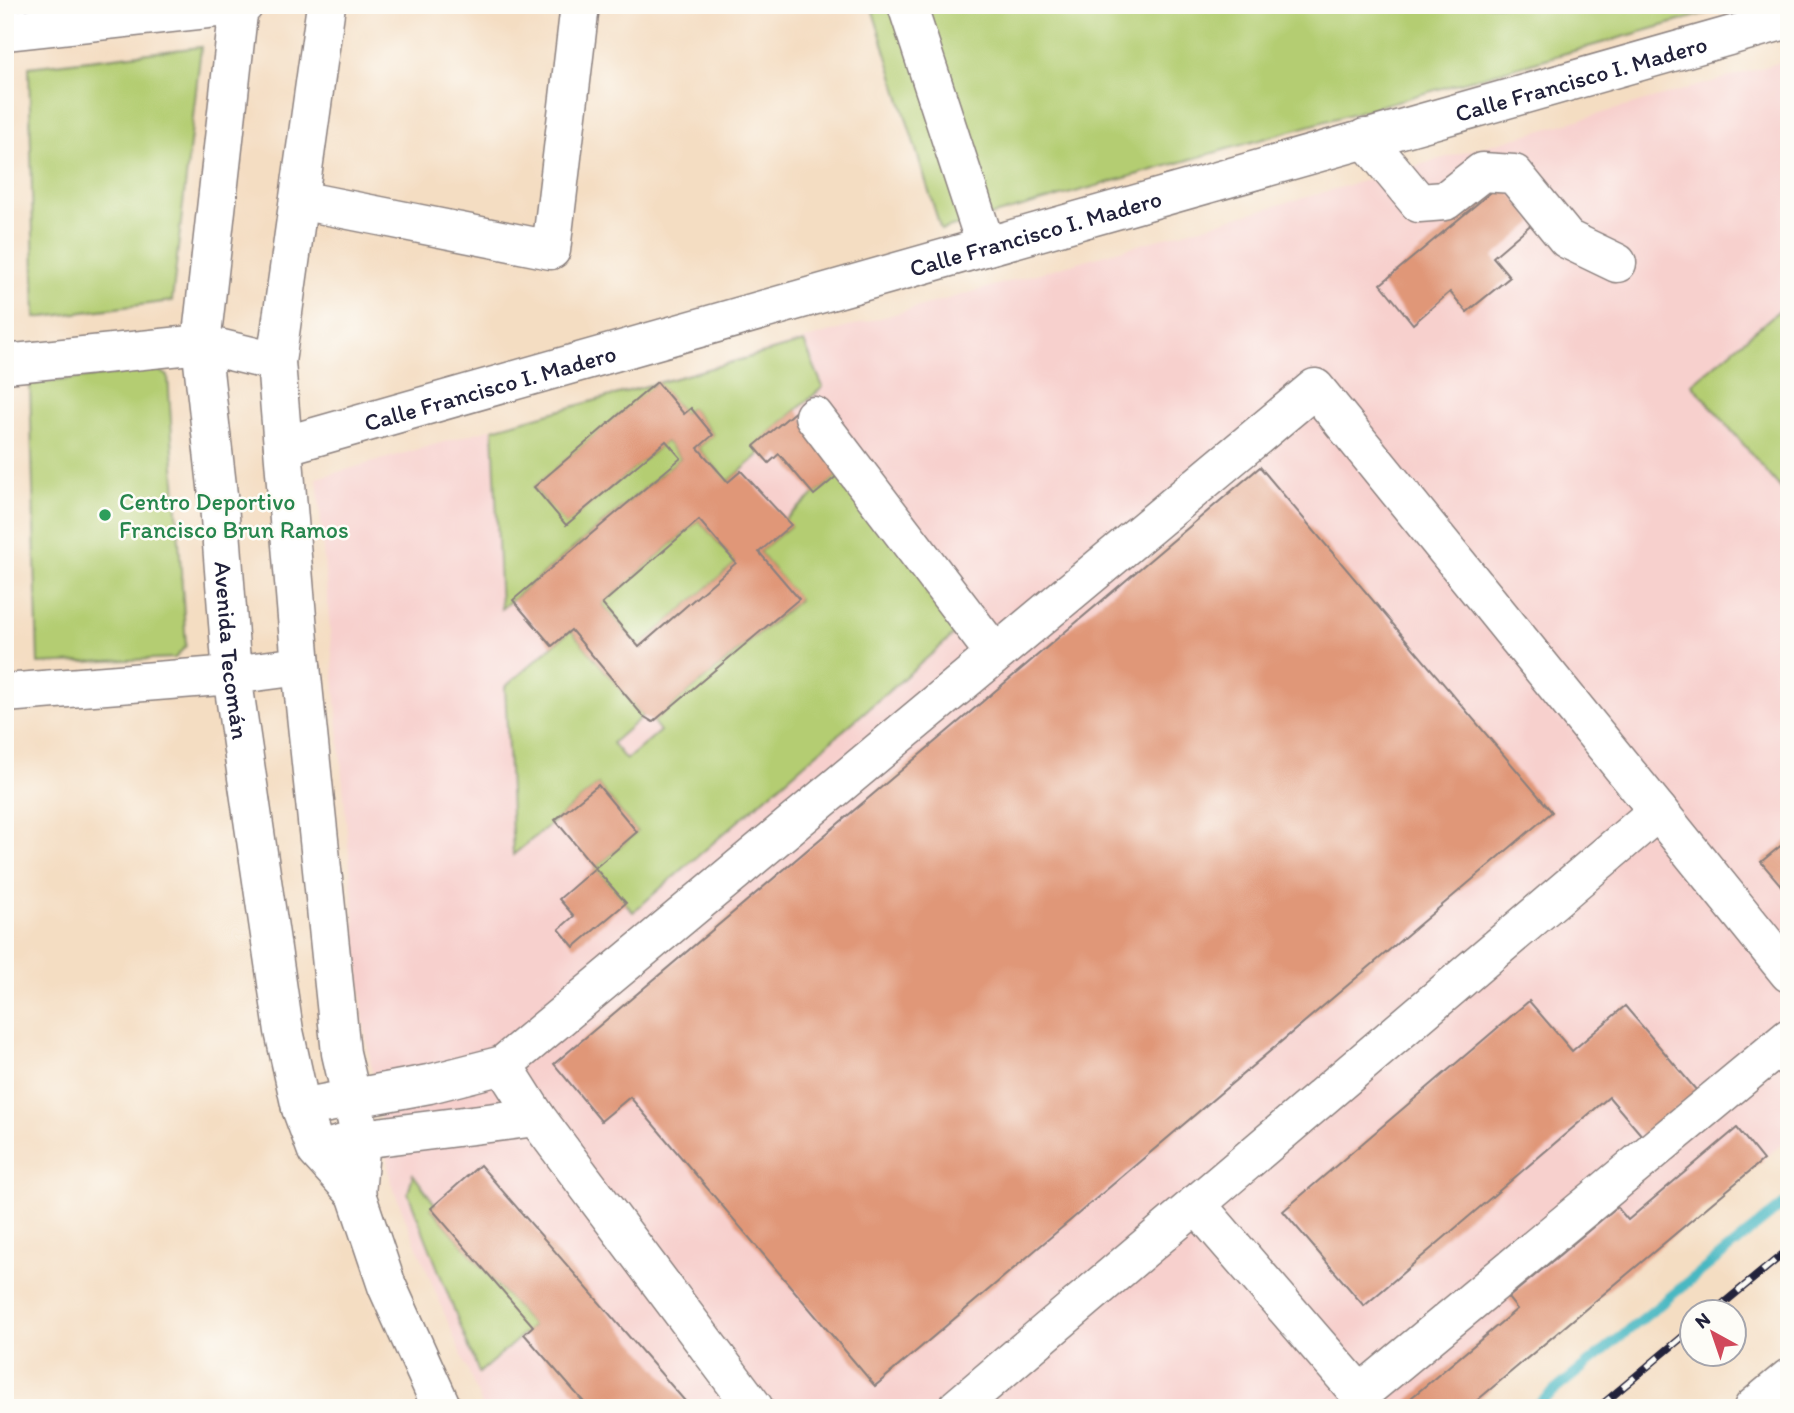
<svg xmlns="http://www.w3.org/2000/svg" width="1794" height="1413" font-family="Itim,sans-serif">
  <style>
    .built { fill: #f7d0cd }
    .green { fill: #b4cd72; stroke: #6b7856; stroke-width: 2 }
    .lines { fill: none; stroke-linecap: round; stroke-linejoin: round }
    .stream { stroke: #4ab8c2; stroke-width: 10 }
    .building { fill: #e09778; fill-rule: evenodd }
    .minor-casing { stroke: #8b807e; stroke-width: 41 }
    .minor { stroke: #fff; stroke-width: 38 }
    .rail-casing { stroke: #22223b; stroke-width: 8 }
    .rail { stroke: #fdfcf7; stroke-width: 5; stroke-dasharray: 16; stroke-linecap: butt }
    .leisure-dot { fill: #2e9e5b; stroke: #fdfcf7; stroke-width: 2.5 }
    .labels { text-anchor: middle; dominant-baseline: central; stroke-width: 5; stroke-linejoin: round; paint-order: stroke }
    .street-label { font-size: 24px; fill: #22223b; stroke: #fdfcf7 }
    .leisure-label { font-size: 24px; fill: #27864d; stroke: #fdfcf7; text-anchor: start }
  </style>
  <rect width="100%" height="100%" fill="#fdfcf7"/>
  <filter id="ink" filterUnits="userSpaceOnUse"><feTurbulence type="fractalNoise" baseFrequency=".0143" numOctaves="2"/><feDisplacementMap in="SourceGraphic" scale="14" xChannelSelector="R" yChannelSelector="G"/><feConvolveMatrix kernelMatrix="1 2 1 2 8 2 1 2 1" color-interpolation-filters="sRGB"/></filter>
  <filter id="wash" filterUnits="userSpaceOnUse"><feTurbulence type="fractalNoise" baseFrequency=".00686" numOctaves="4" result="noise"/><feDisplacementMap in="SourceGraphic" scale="28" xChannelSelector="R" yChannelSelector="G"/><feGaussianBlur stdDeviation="1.57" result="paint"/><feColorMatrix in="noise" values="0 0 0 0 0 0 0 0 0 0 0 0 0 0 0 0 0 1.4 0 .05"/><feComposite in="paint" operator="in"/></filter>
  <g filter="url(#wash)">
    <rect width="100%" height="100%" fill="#f4ddc2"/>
    <path class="built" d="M1789,60V1138L1468,1408H483L391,1183L363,1020L317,478Z"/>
    <path class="green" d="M871,5H1736L941,230Z
      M201,47L172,301L35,318L29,67Z
      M1789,302V498L1692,384Z
      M804,342L823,387L755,446L760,454L728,482L698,448L713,435L691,408L684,414L657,383L534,487L566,524L666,441L681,458L501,609L493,429Z
      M157,369L168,376L186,646L175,658L38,664L30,384Z
      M844,470L964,626L633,912L595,868L637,832L598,785L513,855L505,687L571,630L643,716L612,743L626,760L660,731L653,722L799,600L759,552L790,526L785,519Z
      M699,520L736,563L639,647L602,604Z
      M413,1174L435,1204L431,1208L533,1326L479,1373L408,1193Z"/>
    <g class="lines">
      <path class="stream" d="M1533,1408L1789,1200"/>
    </g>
    <g id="blocks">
      <path class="building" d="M1502,183L1534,222L1493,257L1510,277L1467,312L1450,292L1413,324L1381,284Z
        M657,382L684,414L691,408L713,435L698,448L728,482L741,471L791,525L759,552L799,599L653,722L643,716L571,630L552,646L513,600L681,458L666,441L566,525L534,487ZM699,520L736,563L639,647L602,604Z
        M797,410L844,470L814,495L779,454L769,463L754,446Z
        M1260,467L1552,812L875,1386L630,1097L601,1121L554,1064Z
        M598,785L637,832L595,868L626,903L574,947L559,929L574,916L559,899L595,868L555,820Z
        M1789,839V895L1761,862Z
        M1529,1001L1572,1051L1625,1006L1697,1091L1643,1137L1609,1097L1364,1306L1283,1211Z
        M1737,1128L1763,1160L1468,1408H1399L1517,1309L1508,1298L1617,1207L1628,1220Z
        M480,1165L691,1408H589L524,1334L533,1326L431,1208Z"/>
    </g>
  </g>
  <g filter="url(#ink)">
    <use href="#blocks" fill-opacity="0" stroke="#8b807e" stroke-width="2"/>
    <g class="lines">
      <defs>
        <g id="minor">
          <path id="s1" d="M239,5L201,344L219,504L232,675L284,1031L301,1108L317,1151L356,1194L387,1286L442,1408"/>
          <path d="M326,5L276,362L301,666L341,1053L361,1139L356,1194"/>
          <path d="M907,5L986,246"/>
          <path d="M5,31L244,5"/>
          <path d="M1365,138L1419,203L1445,201L1482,172L1514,174L1567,239L1617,263"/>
          <path d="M299,200L551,250L580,5"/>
          <path d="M5,364L201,344L276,362"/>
          <path d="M814,416L995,654"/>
          <path id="s2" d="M283,446L1789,19"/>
          <path d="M5,693L232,675L301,666"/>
          <path d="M1658,811L1789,973"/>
          <path d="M503,1065L536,1117L754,1408"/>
          <path d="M301,1108L429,1084L503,1065L1315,388L1658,811L957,1408"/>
          <path d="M336,1146L361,1139L536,1117"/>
          <path d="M1196,1204L1360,1394L1789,1038"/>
          <path d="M1753,1408L1789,1378"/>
        </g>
      </defs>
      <use href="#minor" class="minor-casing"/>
      <use href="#minor" class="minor"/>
      <defs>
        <path id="rail" d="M1713,1312L1789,1249
          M1598,1408L1692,1329"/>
      </defs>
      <use href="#rail" class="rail-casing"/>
      <use href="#rail" class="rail"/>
    </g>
  </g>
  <circle class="leisure-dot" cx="105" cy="515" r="7"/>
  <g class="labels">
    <g class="street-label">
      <text stroke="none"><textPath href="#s2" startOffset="1349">Calle Francisco I. Madero</textPath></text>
      <text stroke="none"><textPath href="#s2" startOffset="782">Calle Francisco I. Madero</textPath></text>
      <text stroke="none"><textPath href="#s2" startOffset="215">Calle Francisco I. Madero</textPath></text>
      <text stroke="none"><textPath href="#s1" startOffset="649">Avenida Tecomán</textPath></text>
    </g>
    <g class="leisure-label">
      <text x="119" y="501">Centro Deportivo<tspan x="119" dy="28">Francisco Brun Ramos</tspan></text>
    </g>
  </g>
  <rect width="1794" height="1413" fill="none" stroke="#fdfcf7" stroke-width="28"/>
  <g transform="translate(1713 1333) rotate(320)"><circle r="33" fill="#fdfcf7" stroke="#a5a5ac" stroke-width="2"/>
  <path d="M0-5L12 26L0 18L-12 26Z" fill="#d1495b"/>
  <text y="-10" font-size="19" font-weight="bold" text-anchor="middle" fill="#22223b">N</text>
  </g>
</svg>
